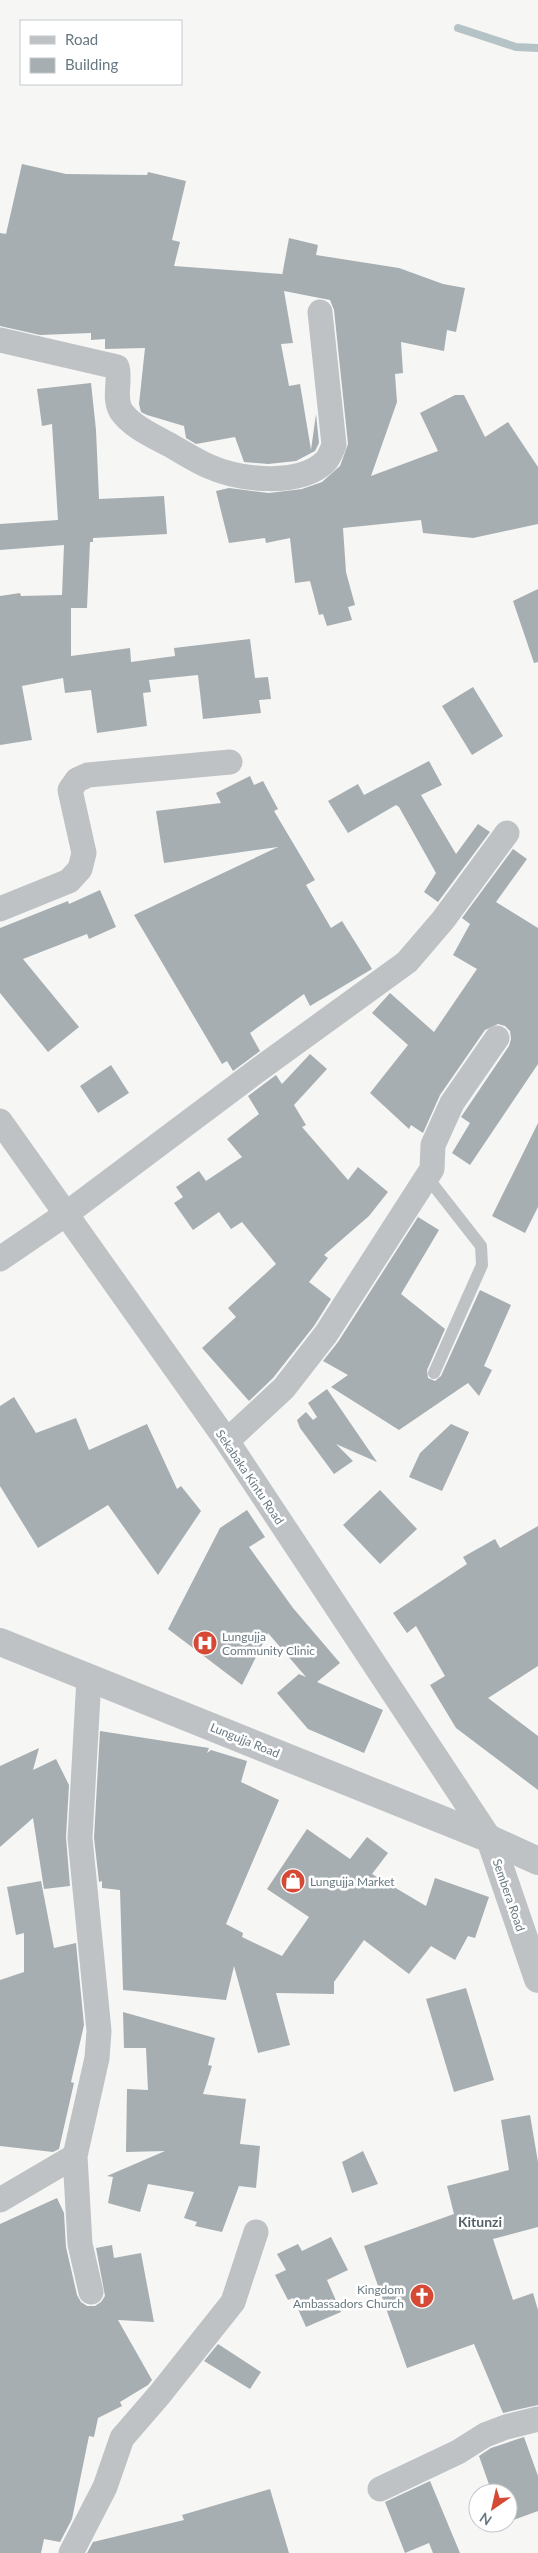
<svg xmlns="http://www.w3.org/2000/svg" width="538" height="2553" font-family="Lato,sans-serif">
  <style>
    .lines { fill: none; stroke-linecap: round; stroke-linejoin: round }
    .stream { stroke: #b6c3c6; stroke-width: 8 }
    .building { fill: #a6aeb2 }
    .service { stroke: #bec2c5; stroke-width: 12 }
    .minor { stroke: #bec2c5; stroke-width: 25 }
    .tertiary { stroke: #bec2c5; stroke-width: 28 }
    .labels { text-anchor: middle; dominant-baseline: central; stroke-width: 5; stroke-linejoin: round; paint-order: stroke }
    .street-label { font-size: 12px; fill: #687982; stroke: #fff }
    .poi-label { font-size: 12px; fill: #687982; stroke: #fff; text-anchor: start }
    .neighbourhood-label { font-size: 14px; font-weight: bold; fill: #556268; stroke: #fff }
  </style>
  <rect width="100%" height="100%" fill="#f6f6f4"/>
  <g class="lines">
    <path class="stream" d="M458,28L516,47L538,48"/>
  </g>
  <path class="building" d="M22,164L66,174L147,175L148,172L186,181L172,240L180,242L174,266L282,274V276L289,238L318,245L316,255L399,268L443,284L465,288L456,332L447,330L444,351L401,342L403,373L395,374L397,402L371,476L438,451L420,413L455,395H464L485,437L508,422L538,467V524L473,538L423,533L421,520L343,528L346,572L355,605L348,607L352,620L327,626L323,614L319,615L310,581L295,583L290,538L266,543L265,538L229,543L216,491L229,488L269,493L302,489L322,482L340,466L348,444L334,310L330,300L284,291L293,343L281,344L289,386L300,384L311,450L316,414L319,443L315,451L296,461L268,464L244,462L235,437L196,444L186,438L184,426L147,415L141,412L139,404L145,348L105,349V339L91,340V333L40,335L0,326V233L6,234Z
    M91,383L96,430L99,499L164,496L167,534L93,538V542H90L87,608H71V656L130,648L131,662L175,656L174,648L250,639L255,678L268,677L271,699L259,700L261,713L203,719L198,675L149,680L151,692L143,693L147,726L97,733L91,690L65,693L63,678L22,686L32,740L0,745V596L20,593L21,596L62,595L64,545L0,550V524L58,520L52,424L42,426L37,389Z
    M538,589V662L534,663L513,601Z
    M473,687L503,736L472,755L442,706Z
    M429,761L442,785L421,795L456,854L478,824L490,832L438,902L424,892L436,873L399,807L396,805L348,833L328,801L358,784L364,795Z
    M250,776L254,785L263,781L278,809L274,811L315,880L306,885L331,928L342,921L372,969L310,1006L304,994L250,1033L260,1051L233,1071L227,1061L222,1064L134,915L278,847L164,863L156,811L221,803L216,793Z
    M513,849L527,859L496,902L538,928V1064L470,1165L452,1153L470,1123L461,1117L509,1046L511,1039L510,1031L505,1026L498,1024L485,1030L440,1095L423,1133L411,1125L409,1129L370,1093L408,1045L372,1013L390,993L434,1032L477,969L453,955L470,924L462,918Z
    M100,890L116,927L89,939L87,934L23,959L79,1027L48,1052L0,993V928L68,901L69,904Z
    M310,1054L327,1069L294,1105L306,1125L302,1127L348,1180L358,1167L388,1192L369,1216L324,1255L328,1258L309,1282L331,1299L314,1326L273,1378L249,1401L202,1348L236,1317L228,1308L276,1264L242,1222L231,1229L219,1212L193,1230L174,1203L183,1197L176,1187L199,1171L206,1181L242,1157L227,1139L259,1114L248,1096L276,1075L282,1084Z
    M111,1065L129,1093L98,1113L80,1086Z
    M538,1123V1207L525,1233L492,1216Z
    M418,1217L439,1230L401,1294L445,1329L427,1370L428,1378L435,1381L441,1376L480,1290L511,1305L484,1366L492,1370L479,1396L468,1383L399,1430L331,1387L348,1375L323,1361L338,1342Z
    M327,1389L377,1462L336,1444L353,1461L334,1474L300,1428L297,1420L306,1412L313,1420L317,1417L308,1403Z
    M14,1397L36,1433L76,1418L89,1450L147,1424L177,1489L181,1486L201,1511L158,1575L108,1505L38,1548L0,1486V1406Z
    M451,1424L469,1432L442,1491L409,1477L420,1453Z
    M380,1490L417,1529L380,1564L343,1525Z
    M247,1510L265,1537L249,1547L293,1608L340,1663L317,1682L383,1710L364,1753L308,1729L277,1693L299,1674L306,1677L268,1633L242,1685L168,1629L220,1528Z
    M538,1526V1666L488,1698L538,1736V1790L456,1728L430,1685L445,1676L416,1626L407,1633L393,1613L467,1564L463,1557L495,1539L500,1548Z
    M100,1731L209,1748L207,1753L211,1750L247,1761L241,1782L279,1800L226,1924L243,1933L242,1937L282,1956L309,1917L267,1889L307,1829L350,1859L367,1837L388,1853L372,1874L426,1906L435,1878L489,1897L475,1938L468,1936L455,1960L431,1946L409,1974L364,1940L334,1982V1994L276,1993L290,2045L258,2053L234,1966L226,2000L123,1990L120,1890L102,1888V1881L99,1882L94,1838Z
    M39,1748L33,1770L56,1759L69,1785L66,1837L70,1886L44,1889L33,1818L0,1847V1766Z
    M41,1881L54,1948L76,1943L84,2025L71,2082L74,2083L59,2149L53,2152L0,2146V1980L24,1972V1933L16,1935L7,1887Z
    M466,1988L494,2080L454,2092L426,1999Z
    M123,2012L215,2038L208,2065L212,2066L203,2094L246,2099L240,2144L260,2146L256,2188L239,2186L222,2232L195,2226L197,2222L184,2218L194,2192L148,2184L140,2212L108,2203L113,2177L107,2176L165,2151L126,2152L127,2089L148,2090L146,2048H124Z
    M530,2115L538,2162V2227L493,2239L513,2300L533,2293L538,2310V2405L503,2413L474,2344L407,2368L364,2246L454,2214L447,2186L509,2170L501,2120Z
    M363,2151L378,2184L352,2193L342,2162Z
    M57,2198L64,2213L66,2247L77,2295L81,2302L87,2306H95L101,2302L105,2296L96,2248L112,2245L114,2258L141,2253L154,2322L118,2320L152,2380L148,2385L120,2402L122,2406L98,2418L94,2437L89,2436L72,2519L60,2542L44,2539L41,2553H0V2224Z
    M331,2237L348,2270L327,2280L341,2312L306,2327L293,2298L288,2300L275,2275L286,2270L277,2254L298,2244L302,2251Z
    M218,2344L261,2372L250,2389L204,2361Z
    M524,2437L538,2476V2511L508,2522V2493H492L479,2456L491,2448Z
    M430,2481L460,2553H433L429,2543L405,2553L385,2502Z
    M270,2489L289,2553H87L93,2542L184,2520L182,2515Z"/>
  <g class="lines">
    <path class="service" d="M427,1177L481,1246L482,1265L434,1373"/>
    <path class="minor" d="M0,340L117,367C121,381 113,397 121,411C131,426 153,436 168,444C181,451 194,460 208,466C239,480 298,487 325,462C329,458 332,450 334,445L320,312
      M0,909L69,881L80,869L84,853L70,790L77,780L88,775L230,762
      M0,1121L227,1441L490,1839
      M0,1259L66,1214L254,1073L407,962L443,920L507,833
      M227,1441L284,1388L326,1334L432,1169L433,1145L452,1103L497,1038
      M89,1678L80,1838L99,2031L97,2058L75,2156L80,2244L91,2292
      M0,2200L75,2156
      M380,2489L458,2452L485,2435L506,2427L538,2419
      M71,2553L105,2487L122,2438L160,2394L233,2302L256,2232"/>
    <path class="tertiary" d="M0,1642L490,1839L538,1861
      M490,1839L538,1979"/>
  </g>
  <defs>
    <symbol id="hospital-disc" viewBox="-11 -11 22 22"><circle r="9.5" fill="#d54935" stroke="#fff"/><path d="M-5-5h3v3.5h4V-5h3V5h-3V1.5h-4V5h-3Z" fill="#fff"/></symbol>
    <symbol id="shop-disc" viewBox="-11 -11 22 22"><circle r="9.5" fill="#d54935" stroke="#fff"/><path d="M-5-2.5h2.3a2.7 3.5 0 0 1 5.4 0H5L5.5 6h-11ZM-1.5-2.5h3a1.5 2.3 0 0 0-3 0Z" fill="#fff"/></symbol>
    <symbol id="church-disc" viewBox="-11 -11 22 22"><circle r="9.5" fill="#d54935" stroke="#fff"/><path d="M-1.2-6h2.4v3.5h3.3v2.4h-3.3V6h-2.4V-.1h-3.3v-2.4h3.3Z" fill="#fff"/></symbol>
  </defs>
  <g fill-rule="evenodd">
    <use href="#hospital-disc" x="191" y="1629" width="28" height="28"/>
    <use href="#shop-disc" x="279" y="1867" width="28" height="28"/>
    <use href="#church-disc" x="408" y="2282" width="28" height="28"/>
  </g>
  <g class="labels">
    <g class="street-label">
      <text transform="translate(250 1477) rotate(56)">Sekabaka Kintu Road</text>
      <text transform="translate(245 1740) rotate(22)">Lungujja Road</text>
      <text transform="translate(509 1895) rotate(71)">Sembera Road</text>
    </g>
    <g class="poi-label">
      <text x="222" y="1636">Lungujja<tspan x="222" dy="14">Community Clinic</tspan></text>
      <text x="310" y="1881">Lungujja Market</text>
      <text x="404" y="2289" text-anchor="end">Kingdom<tspan x="404" dy="14">Ambassadors Church</tspan></text>
    </g>
    <g class="neighbourhood-label">
      <text x="480" y="2221">Kitunzi</text>
    </g>
  </g>
  <rect x="20" y="20" width="162" height="65" fill="#ffffff" stroke="#c3c9cd"/>
  <rect x="30" y="36" width="25" height="8" fill="#bec2c5" stroke="#c3c9cd"/>
  <text x="65" y="45" font-size="15" fill="#687982">Road</text>
  <rect x="30" y="58" width="25" height="15" fill="#a6aeb2" stroke="#c3c9cd"/>
  <text x="65" y="70" font-size="15" fill="#687982">Building</text>
  <g transform="translate(493 2508) rotate(214)"><circle r="24" fill="#ffffff" stroke="#c3c9cd"/>
  <path d="M0-4L9 19L0 12L-9 19Z" fill="#d54935"/>
  <text y="-8" font-size="14" font-weight="bold" text-anchor="middle" fill="#687982">N</text>
  </g>
</svg>
